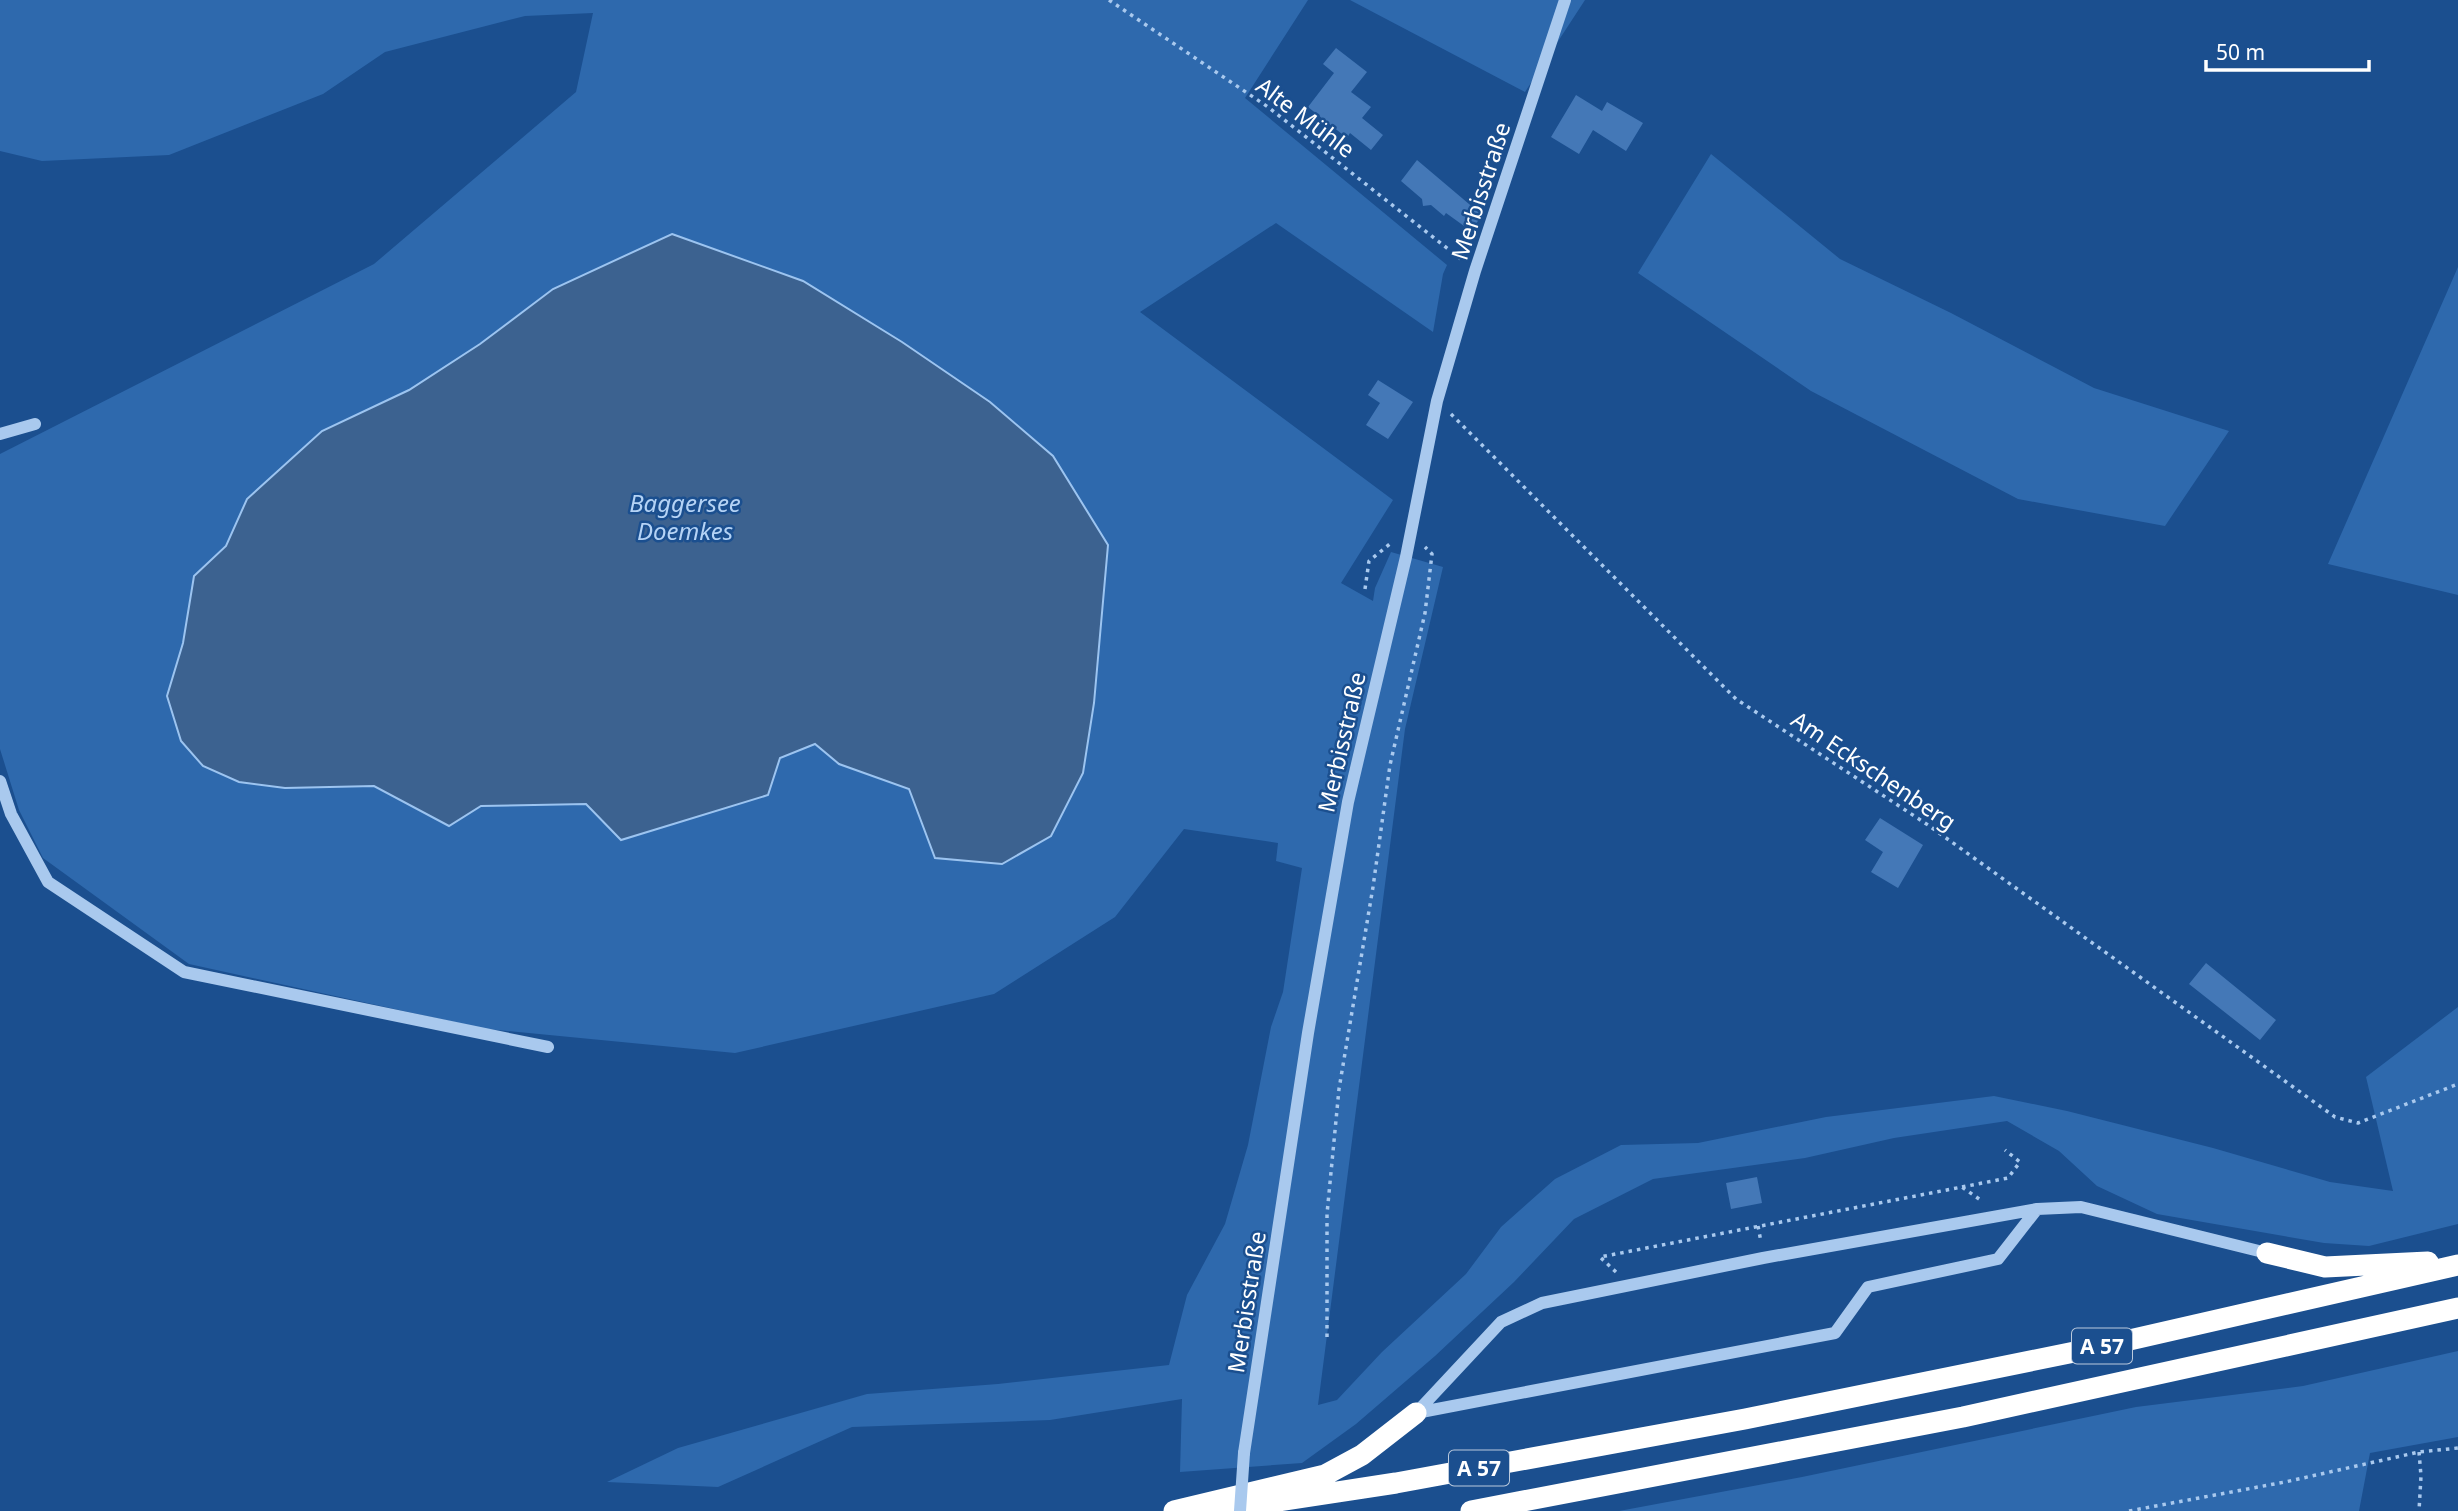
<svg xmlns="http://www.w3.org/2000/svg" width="2458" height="1511" font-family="'Noto Sans',sans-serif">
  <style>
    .green { fill: #2e69ad; fill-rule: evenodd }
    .water { fill: #3c6290; stroke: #9cc4f0; stroke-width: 2 }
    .building { fill: #4478b7 }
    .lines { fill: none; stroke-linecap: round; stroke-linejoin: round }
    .path { stroke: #a9c9ee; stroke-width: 3.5; stroke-dasharray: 3.5 5; stroke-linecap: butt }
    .minor { stroke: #a9c9ee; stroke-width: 12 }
    .highway { stroke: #fff; stroke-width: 21 }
    .minor-bridge { stroke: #a9c9ee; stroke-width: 12 }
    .labels { text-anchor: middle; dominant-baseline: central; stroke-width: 5; stroke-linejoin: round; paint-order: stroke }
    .shield { fill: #1b4f8f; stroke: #bbcadd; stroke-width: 2 }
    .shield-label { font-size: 21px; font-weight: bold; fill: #fff }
    .street-label { font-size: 23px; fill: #fff; stroke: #1b4f8f }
    .water-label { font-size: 24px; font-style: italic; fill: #b5d3f5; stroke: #1b4f8f }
  </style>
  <rect width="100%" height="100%" fill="#1b4f8f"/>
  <path class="green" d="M0,0H1308L1245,98L1447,265L1443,274L1433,332L1276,223L1140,312L1393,500L1341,583L1373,601L1375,588L1391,552L1443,567L1405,729L1318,1405L1337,1400L1382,1352L1466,1274L1501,1227L1555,1179L1621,1145L1698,1143L1826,1117L1994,1096L2067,1111L2213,1148L2330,1182L2393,1191L2366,1077L2458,1007V1224L2369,1246L2324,1243L2157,1214L2097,1186L2059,1151L2007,1121L1894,1138L1805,1158L1653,1179L1574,1219L1514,1282L1435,1356L1356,1424L1302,1463L1180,1472L1182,1399L1050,1420L852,1427L718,1487L607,1482L678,1448L867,1394L998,1384L1169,1365L1187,1295L1225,1224L1248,1145L1271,1027L1283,992L1302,868L1276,861L1278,843L1184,829L1115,917L994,994L735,1053L486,1029L189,964L43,858L19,810L0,749V454L374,264L576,92L593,13L525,16L385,52L323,94L169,155L42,161L0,151ZM672,234L803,281L902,342L990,402L935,858L909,789L839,764L815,744L780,758L586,804L481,806L449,825L374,786L285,788L203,766L181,741L168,702L183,643L194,577L226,546L322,431L409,390L480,344L553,289Z
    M1350,0H1585L1525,92Z
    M1711,154L1840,259L1951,313L2094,388L2229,431L2165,526L2018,499L1811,391L1638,273Z
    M2458,267V595L2328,564Z
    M2458,1351V1437L2370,1453L2359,1511H1619L1802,1477L2136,1407L2303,1386Z"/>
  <path class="water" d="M672,234L803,281L902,342L990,402L1053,456L1108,545L1094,703L1083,773L1051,836L1002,864L935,858L909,789L839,764L815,744L780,758L768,795L621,840L586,804L481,806L449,826L374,786L285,788L239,782L203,766L181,741L167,696L183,643L194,576L226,546L247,499L322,431L409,390L480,344L553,289Z"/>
  <path class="building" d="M1336,48L1367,72L1351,92L1371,107L1362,118L1383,135L1371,150L1350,133L1347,138L1308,107L1334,73L1323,64Z
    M1576,95L1602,111L1607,102L1643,123L1626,151L1593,130L1579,154L1551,137Z
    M1417,160L1482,215L1471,231L1446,213L1444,216L1431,205L1423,206L1422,199L1401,181Z
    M1378,380L1413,402L1388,439L1366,425L1380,403L1368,395Z
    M1880,818L1923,845L1898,888L1871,872L1883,852L1865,840Z
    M2206,963L2276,1020L2260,1040L2189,984Z
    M1757,1177L1762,1203L1731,1209L1726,1183Z"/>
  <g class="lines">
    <path class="path" d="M1109,0L1268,107L1462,260
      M1451,414L1736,699L1928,825L2335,1117L2358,1123L2458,1084
      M1365,589L1369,561L1391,543
      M1962,1187L2008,1178L2020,1162L2005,1150
      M1758,1226L1761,1242
      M1616,1272L1600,1257L1962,1187L1982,1201
      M1327,1337V1214L1339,1089L1373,887L1390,765L1425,613L1432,554L1425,547
      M2419,1452L2421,1476L2419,1511
      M2129,1511L2285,1482L2419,1452L2458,1448"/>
    <path class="minor" d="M0,434L35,424
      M0,781L11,814L48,882L184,972L548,1047
      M1416,1413L1501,1322L1542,1303L1763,1258L2037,1209L2081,1207L2267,1253
      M1416,1413L1835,1333L1868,1287L1998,1259L2037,1209
      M1244,1453L1308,1033L1348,802L1406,557L1437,401L1475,271L1565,0"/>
    <path class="highway" d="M2267,1253L2325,1267L2428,1262
      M1174,1511L1325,1475L1362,1455L1416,1413
      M1213,1511L1396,1483L1745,1419L2099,1347L2458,1265
      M1471,1511L1963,1417L2458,1308"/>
    <path class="minor-bridge" d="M1240,1511L1244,1453"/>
  </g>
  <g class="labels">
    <g class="shield">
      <rect x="2072" y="1328.5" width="60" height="35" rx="5"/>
      <rect x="1449" y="1450.5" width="60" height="35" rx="5"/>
    </g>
    <g class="shield-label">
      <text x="2102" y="1346">A 57</text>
      <text x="1479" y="1468">A 57</text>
    </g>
    <g class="street-label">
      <text transform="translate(1306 117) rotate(37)">Alte Mühle</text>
      <text transform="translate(1480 191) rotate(-72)">Merbisstraße</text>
      <text transform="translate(1341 742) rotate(-77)">Merbisstraße</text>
      <text transform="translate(1874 770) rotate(34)">Am Eckschenberg</text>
      <text transform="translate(1246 1302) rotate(-81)">Merbisstraße</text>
    </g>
    <g class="water-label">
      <text x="685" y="502">Baggersee<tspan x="685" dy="28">Doemkes</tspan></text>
    </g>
  </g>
  <path d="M2206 60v10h163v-10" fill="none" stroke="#ffffff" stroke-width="3.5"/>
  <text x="2216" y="60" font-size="21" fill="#ffffff" stroke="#1b4f8f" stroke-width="5" paint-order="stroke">50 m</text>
</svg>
